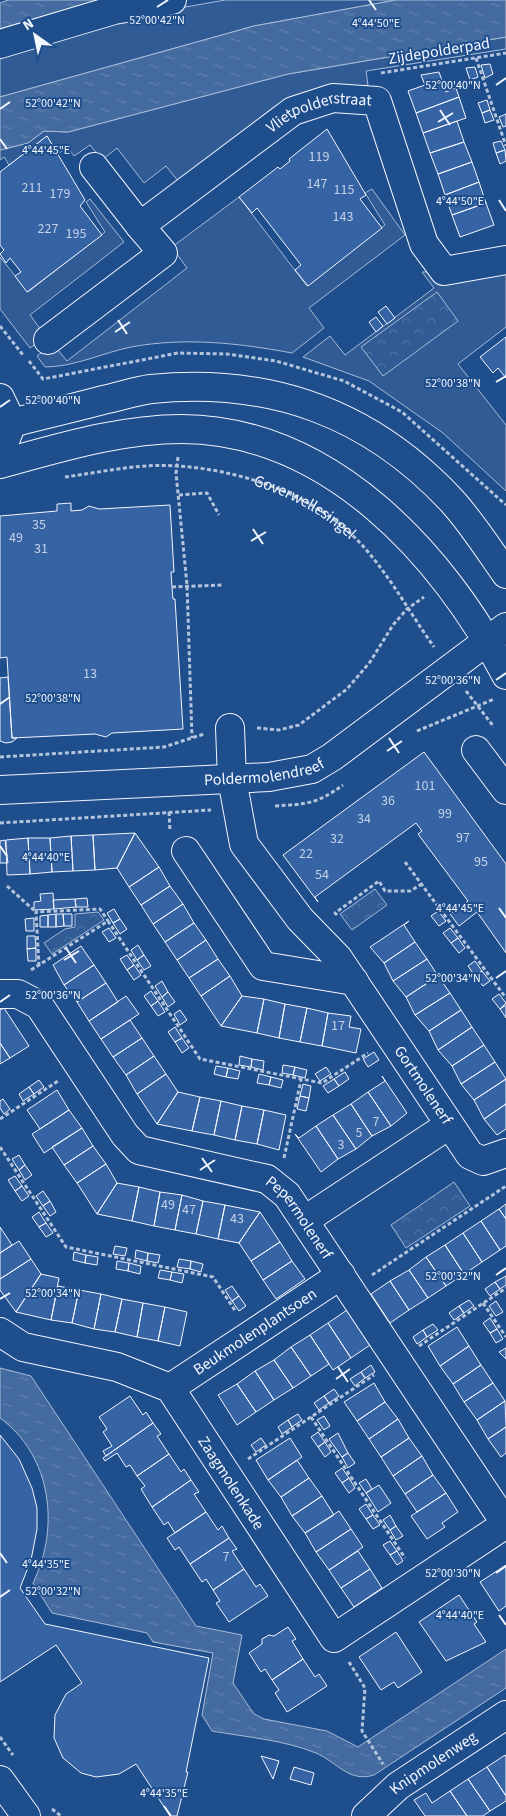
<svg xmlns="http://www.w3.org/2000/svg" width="506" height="1816" font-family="'Source Sans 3',sans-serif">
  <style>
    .grass { fill: #305b95; stroke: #a8bbd7 }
    .park { fill: url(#park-crowns); stroke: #a8bbd7 }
    .water { fill: url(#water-ripples); stroke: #a8bbd7 }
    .building { fill: #3563a3; stroke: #f2f6ff }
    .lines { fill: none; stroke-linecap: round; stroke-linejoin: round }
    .minor-casing { stroke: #f2f6ff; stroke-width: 30 }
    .major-casing { stroke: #f2f6ff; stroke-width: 30 }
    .path { stroke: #b3c4dc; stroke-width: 3; stroke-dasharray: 4 2.5; stroke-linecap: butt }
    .minor { stroke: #1f4e8c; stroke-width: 28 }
    .major { stroke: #1f4e8c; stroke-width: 28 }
    .ticks { fill: none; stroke: #f2f6ff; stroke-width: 2 }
    .labels { text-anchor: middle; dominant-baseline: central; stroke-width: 4; stroke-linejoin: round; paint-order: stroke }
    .number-label { font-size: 14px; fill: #c3d1e8 }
    .street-label { font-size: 16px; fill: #f2f6ff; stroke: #1f4e8c }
    .ticks-label { font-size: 12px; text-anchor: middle; fill: #f2f6ff; stroke: #1f4e8c; stroke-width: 4; stroke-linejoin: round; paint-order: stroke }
  </style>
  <defs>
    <pattern id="park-crowns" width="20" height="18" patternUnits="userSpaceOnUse" patternTransform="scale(1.25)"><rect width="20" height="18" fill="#305b95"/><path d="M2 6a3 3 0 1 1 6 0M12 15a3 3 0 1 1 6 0" fill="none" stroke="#4e73a5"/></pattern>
    <pattern id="water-ripples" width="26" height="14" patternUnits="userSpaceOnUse" patternTransform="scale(1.25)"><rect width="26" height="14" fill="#446ba0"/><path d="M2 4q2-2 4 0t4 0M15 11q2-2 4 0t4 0" fill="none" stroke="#5f81ae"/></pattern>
  </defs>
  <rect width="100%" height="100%" fill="#1f4e8c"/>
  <path class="grass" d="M225,0H396L254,26L0,97V52L146,14Z
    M506,37V49L366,71L368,85L290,98L274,107L178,181L166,166L144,183L117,148L102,160L90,145L74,156L67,147L57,155L47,136L9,165L4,157L0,160V150L28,143L44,131L68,132L288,74Z
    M372,189L405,235L309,308L324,328L292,353C238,343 185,337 131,347C102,353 74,367 45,367L37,356L53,344L67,361L187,268L172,247L239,197L307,286L385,225L365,193Z
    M90,199L124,242L30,315L46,337L30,348L0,309V257L28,292L105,232L86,202Z
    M506,270V327L458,364L506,425V491L443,433L369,381L303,357L330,336L345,355L434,288L422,272Z"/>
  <path class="park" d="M437,292L458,321L383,376L361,347Z
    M375,889L387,905L352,930L340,914Z
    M98,912L104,920L52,954L44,943L65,929L75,927V914Z
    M454,1182L470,1206L406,1248L391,1225Z"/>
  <path class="water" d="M8,0H101L0,31V3Z
    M396,0H506V37L288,74L68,132L44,131L28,143L0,150V97L254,26Z
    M0,1368L31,1376L196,1626L242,1635L233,1683L254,1714L264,1719L327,1731L358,1747L506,1649V1688L374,1775C349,1783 337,1762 316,1753C284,1740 246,1737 212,1731L202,1715L213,1653L153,1642L147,1633L52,1613L33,1583C60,1528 52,1456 0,1418Z"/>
  <path class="building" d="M490,64L493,74L485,78L481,65Z
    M475,67L478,77L470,80L466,68Z
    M439,72L446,92L456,88L459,97L416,113L408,91L425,85L421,75Z
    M459,97L466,118L423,133L416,113Z
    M487,100L490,110L482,113L478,103Z
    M490,110L494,120L485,123L482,113Z
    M506,114V126L503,127L499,117Z
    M457,121L464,142L430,153L423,133Z
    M327,129L366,195L360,199L382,228L308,286L295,270L301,265L257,208L252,213L239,197L278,167L280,169L290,161L289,159Z
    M47,136L85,200L80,206L102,235L27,292L15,276L21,272L10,258L6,263L0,254L4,250L0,245V172Z
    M501,141L505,150L496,153L493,143Z
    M464,142L472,162L438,174L430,153Z
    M505,150L506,161L500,164L496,153Z
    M472,162L479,182L445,195L438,174Z
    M479,182L486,203L452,215L445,195Z
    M486,203L494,225L460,237L452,215Z
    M386,306L395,318L387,324L378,312Z
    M376,317L383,326L376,332L369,322Z
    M506,337V378L498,368L493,373L480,357Z
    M71,503V511L82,510L89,506L99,509L170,505L174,572H171L172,587L173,599H175L183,729L112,733L106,737L95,734L12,738L7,657L0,658V516L57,511V504Z
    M8,677L12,738H17L12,742L6,743L0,741V678Z
    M424,752L506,864V953L477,912L459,926L450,914L468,901L418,834L422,831L416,823L315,897L318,902L283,855Z
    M135,833L117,868L95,870L93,835Z
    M135,833L159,867L129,887L117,868Z
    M93,835L95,870L73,871L71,836Z
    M71,836L73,871L52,872L50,838Z
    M28,838L30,874L7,875L6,840Z
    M28,838H50L52,872L30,874Z
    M5,840L8,863H0V841Z
    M159,867L170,886L141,905L129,887Z
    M170,886L183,904L153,924L141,905Z
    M53,893L54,909L34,910V902L41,901L40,894Z
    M87,898L88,907H76L75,899Z
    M75,899L76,907L54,909L53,900Z
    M183,904L194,923L165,942L153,924Z
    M114,909L120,919L113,923L107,913Z
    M438,911L446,921L439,926L431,916Z
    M56,914V927H48V915Z
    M56,914H63L64,926L56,927Z
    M63,914H72V926H64Z
    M48,915V927H40V916Z
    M34,918V931H26L25,919Z
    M120,919L127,929L120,934L113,923Z
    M409,921L404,925L415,942L384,963L370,947Z
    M194,923L206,940L177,960L165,942Z
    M109,928L116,938L109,942L102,932Z
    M450,928L458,938L451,943L443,933Z
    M27,936H35L36,948L27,949Z
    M458,938L465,948L459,953L451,943Z
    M206,940L218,959L189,978L177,960Z
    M415,942L427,959L393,981L384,963Z
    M138,945L144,955L137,960L131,950Z
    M81,946L94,965L64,985L53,965Z
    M36,948V961H28L27,949Z
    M127,955L134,965L127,970L120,959Z
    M144,955L151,966L144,970L137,960Z
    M218,959L230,976L201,996L189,978Z
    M427,959L438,976L406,997L393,981Z
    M475,961L482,971L475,976L468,966Z
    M94,965L106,983L77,1002L64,985Z
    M134,965L141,975L134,980L127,970Z
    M482,971L490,981L483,986L475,976Z
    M230,976L242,996L221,1026L201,996Z
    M438,976L450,993L415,1015L406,997Z
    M162,981L168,992L162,997L155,986Z
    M106,983L118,1002L89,1021L77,1002Z
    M151,991L158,1001L151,1006L144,996Z
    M168,992L175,1002L168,1007L162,997Z
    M450,993L461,1010L429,1031L415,1015Z
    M499,994L506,1003L500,1009L492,999Z
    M126,996L139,1014L101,1039L89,1021Z
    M242,996L264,999L257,1033L221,1026Z
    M264,999L285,1004L279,1038L257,1033Z
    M158,1001L165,1012L158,1016L151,1006Z
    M285,1004L307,1008L300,1042L279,1038Z
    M506,1005V1018L500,1009Z
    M4,1008L29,1046L10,1058L0,1043V1010Z
    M307,1008L328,1013L322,1046L300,1042Z
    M180,1010L187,1020L180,1025L174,1014Z
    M461,1010L472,1027L438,1050L429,1031Z
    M328,1013L351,1016L349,1027L361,1029L356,1053L322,1046Z
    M130,1020L142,1038L113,1057L101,1039Z
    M175,1027L182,1038L175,1042L168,1032Z
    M472,1027L484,1045L452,1066L438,1050Z
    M142,1038L154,1056L126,1075L113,1057Z
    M182,1038L189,1048L182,1053L175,1042Z
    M0,1043L10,1058L0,1064Z
    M484,1045L495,1062L461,1084L452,1066Z
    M374,1052L379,1060L368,1067L363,1059Z
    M154,1056L166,1074L137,1094L126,1075Z
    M240,1056L252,1059L251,1067L239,1065Z
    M252,1059L264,1061L263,1070L251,1067Z
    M495,1062L506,1079L474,1100L461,1084Z
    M283,1065L295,1067L293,1075L282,1073Z
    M216,1066L228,1068L226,1077L214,1074Z
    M295,1067L307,1070L305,1078L293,1075Z
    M326,1067L331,1074L320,1081L315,1074Z
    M228,1068L240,1071L238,1079L226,1077Z
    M345,1072L349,1079L339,1086L334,1079Z
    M166,1074L178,1092L157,1124L137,1094Z
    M259,1074L271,1077L269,1085L257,1083Z
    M382,1076L407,1113L391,1126L368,1092L385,1081Z
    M271,1077L283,1080L281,1088L269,1085Z
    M334,1079L339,1086L328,1093L323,1086Z
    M506,1079V1104L484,1119L474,1100Z
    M39,1080L44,1087L34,1094L29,1087Z
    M303,1084L311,1086L309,1098L300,1096Z
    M29,1087L34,1094L23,1101L19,1094Z
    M57,1090L69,1110L40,1129L27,1110Z
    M178,1092L200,1097L192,1131L157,1124Z
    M368,1092L391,1126L372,1136L351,1104Z
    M300,1096L309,1098L306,1111L297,1109Z
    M200,1097L221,1101L214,1135L192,1131Z
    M3,1099L10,1109L4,1114L0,1108V1101Z
    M221,1101L242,1106L235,1140L214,1135Z
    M351,1104L372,1136L356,1149L333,1115Z
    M506,1104V1129L497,1135L484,1119Z
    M242,1106L264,1110L257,1144L235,1140Z
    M69,1110L82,1128L44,1153L32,1134Z
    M264,1110L286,1115L279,1150L257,1144Z
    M333,1115L356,1149L338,1159L316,1126Z
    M316,1126L338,1159L321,1172L295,1134L299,1138Z
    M82,1128L93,1146L64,1165L52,1147Z
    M93,1146L106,1164L77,1183L64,1165Z
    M19,1155L25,1165L19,1170L12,1159Z
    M106,1164L117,1183L97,1214L77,1183Z
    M25,1165L32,1175L25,1180L19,1170Z
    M15,1176L22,1186L15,1191L8,1180Z
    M117,1183L139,1187L132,1221L97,1214Z
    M22,1186L29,1196L22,1201L15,1191Z
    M139,1187L160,1192L154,1226L132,1221Z
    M43,1191L50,1201L43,1206L36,1196Z
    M160,1192L182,1195L175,1230L154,1226Z
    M182,1195L203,1201L196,1234L175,1230Z
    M50,1201L56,1212L50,1216L43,1206Z
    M203,1201L225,1205L218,1239L196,1234Z
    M506,1204V1219L499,1209Z
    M225,1205L260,1212L239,1243L218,1239Z
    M499,1209L506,1219V1246L500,1250L481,1221Z
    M39,1212L46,1223L39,1227L32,1217Z
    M260,1212L280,1242L251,1261L239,1243Z
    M481,1221L500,1250L482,1262L463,1233Z
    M46,1223L53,1233L46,1237L39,1227Z
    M0,1227L12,1245L0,1253Z
    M463,1233L482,1262L464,1274L445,1245Z
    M19,1241L31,1259L0,1279V1253Z
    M280,1242L292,1261L263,1280L251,1261Z
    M445,1245L464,1274L446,1286L426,1257Z
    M115,1246L127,1248L125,1256L113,1254Z
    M136,1250L148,1253L147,1261L135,1258Z
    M74,1252L86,1255L85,1263L73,1260Z
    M148,1253L160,1255L158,1263L147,1261Z
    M86,1255L98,1257L97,1265L85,1263Z
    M426,1257L446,1286L428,1298L409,1270Z
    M31,1259L41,1274L16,1312L0,1290V1279Z
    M179,1259L191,1261L190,1269L177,1267Z
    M117,1261L129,1263L128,1271L116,1269Z
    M191,1261L203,1264L201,1272L190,1269Z
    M292,1261L305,1279L276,1299L263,1280Z
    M129,1263L141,1266L140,1274L128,1271Z
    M160,1270L172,1272L170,1280L158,1278Z
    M409,1270L428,1298L409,1310L390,1281Z
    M172,1272L184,1274L182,1283L170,1280Z
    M41,1274L59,1278L51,1320L16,1312Z
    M506,1276V1285L500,1289L495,1282Z
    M390,1281L409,1310L390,1323L371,1294Z
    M495,1282L500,1289L490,1296L485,1289Z
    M58,1286L79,1290L72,1323L51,1320Z
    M232,1286L239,1296L232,1301L225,1290Z
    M79,1290L101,1294L94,1329L72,1323Z
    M101,1294L122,1299L115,1332L94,1329Z
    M239,1296L246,1306L239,1311L232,1301Z
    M122,1299L143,1303L137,1337L115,1332Z
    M469,1300L474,1306L464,1313L459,1306Z
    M496,1301L503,1312L496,1316L489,1306Z
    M143,1303L165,1307L158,1341L137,1337Z
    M459,1306L464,1313L454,1320L449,1313Z
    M165,1307L187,1312L180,1346L158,1341Z
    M347,1310L370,1345L351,1358L328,1323Z
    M490,1318L497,1329L490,1333L483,1323Z
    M328,1323L351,1358L333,1370L310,1335Z
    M433,1324L438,1330L427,1337L423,1330Z
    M457,1327L469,1346L440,1366L428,1346Z
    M497,1329L503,1339L496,1343L490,1333Z
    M423,1330L427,1337L417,1344L413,1337Z
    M310,1335L329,1364L311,1376L291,1347Z
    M469,1346L481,1365L453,1384L440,1366Z
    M291,1347L311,1376L293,1388L274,1360Z
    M506,1348V1359L499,1352Z
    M274,1360L293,1388L274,1400L255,1371Z
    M371,1365L375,1372L365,1378L361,1372Z
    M481,1365L493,1383L464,1402L453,1384Z
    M255,1371L274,1400L256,1412L237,1384Z
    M361,1372L365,1378L355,1386L350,1379Z
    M374,1383L385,1402L357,1421L344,1402Z
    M493,1383L505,1401L477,1420L464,1402Z
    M237,1384L256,1412L237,1425L218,1395Z
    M334,1389L339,1396L329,1403L324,1396Z
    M130,1396L143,1415L146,1412L153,1423L106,1456L103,1451L112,1446L103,1432L107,1429L99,1417Z
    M324,1396L329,1403L319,1410L314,1403Z
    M505,1401L506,1427L488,1439L477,1420Z
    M385,1402L398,1419L369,1439L357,1421Z
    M298,1414L302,1420L292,1427L288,1420Z
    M324,1416L330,1426L324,1430L317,1420Z
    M398,1419L409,1438L381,1457L369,1439Z
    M288,1420L292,1427L282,1434L278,1427Z
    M153,1423L161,1434L157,1436L169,1454L137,1476L130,1465L126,1467L117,1453L105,1461L103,1458Z
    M506,1427V1453L501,1457L488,1439Z
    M318,1432L325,1442L318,1447L311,1437Z
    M338,1433L348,1453L342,1457L329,1439Z
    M0,1435L19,1459L32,1488L37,1508V1529L31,1560L20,1588L45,1624L209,1658L186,1772H188L177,1816H170L136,1764L119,1774L96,1777L81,1773L63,1758L54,1738L55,1715L66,1694L82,1683L56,1645L0,1682Z
    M261,1438L266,1445L256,1452L251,1445Z
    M290,1438L302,1457L268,1480L256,1460Z
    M409,1438L422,1456L393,1476L381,1457Z
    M325,1442L331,1452L325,1457L318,1447Z
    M348,1453L355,1463L348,1468L342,1457Z
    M169,1454L181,1472L184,1469L191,1480L152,1507L141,1489L145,1486L137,1476Z
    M422,1456L433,1475L405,1494L393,1476Z
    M297,1460L309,1478L281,1497L268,1480Z
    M342,1468L349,1478L342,1483L335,1473Z
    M433,1475L446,1493L417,1512L405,1494Z
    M309,1478L322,1496L292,1516L281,1497Z
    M349,1478L355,1488L349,1493L342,1483Z
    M366,1479L372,1489L366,1493L359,1483Z
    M191,1480L199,1492L194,1494L206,1512L175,1533L168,1522L164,1525L152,1507Z
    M379,1485L391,1503L378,1512L366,1493Z
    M446,1493L458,1512L442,1523L445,1527L427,1539L411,1516Z
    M322,1496L334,1515L305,1533L292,1516Z
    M366,1504L373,1515L366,1519L359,1509Z
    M339,1511L351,1529L316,1552L305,1533Z
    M206,1512L218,1530L222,1526L229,1538L190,1564L179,1547L175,1550L167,1538Z
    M373,1515L380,1525L373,1529L366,1519Z
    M390,1515L396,1526L390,1530L383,1520Z
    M396,1526L403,1536L396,1540L390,1530Z
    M351,1529L363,1547L329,1570L316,1552Z
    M229,1538L237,1549L232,1551L244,1569L213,1590L206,1579L202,1582L190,1564Z
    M390,1541L397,1551L390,1555L383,1545Z
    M358,1551L370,1569L341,1588L329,1570Z
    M397,1551L403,1561L397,1565L390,1555Z
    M506,1565V1606L499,1611L480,1582Z
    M244,1569L256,1587L260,1584L268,1596L229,1622L216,1603L220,1601L213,1590Z
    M370,1569L382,1588L354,1607L341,1588Z
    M459,1595L477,1622L474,1624L486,1642L446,1661L419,1622Z
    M288,1627L296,1639L292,1641L303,1659L272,1680L265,1669L261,1672L249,1653L262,1644V1639L269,1635L274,1636Z
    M396,1632L422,1672L398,1688L394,1682L381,1690L359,1657Z
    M303,1659L315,1677L319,1674L327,1686L287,1712L275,1693L279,1690L272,1680Z
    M505,1755L506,1757V1796L487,1767Z
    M261,1756L279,1761L273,1779Z
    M294,1767L314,1773L311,1785L290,1779Z
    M487,1767L506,1796V1801L490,1811L468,1779Z
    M468,1779L490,1811L483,1816H467L450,1791Z
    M450,1791L467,1816H425L414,1800L426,1793L432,1803Z"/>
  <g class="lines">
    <defs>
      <g id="minor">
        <path d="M0,44L114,10L172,0"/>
        <path d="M94,167L140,226"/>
        <path id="s2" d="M48,340L163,253L140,226L293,111L333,98L377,101L424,244L444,271L506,260"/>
        <path d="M0,398L12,423L0,454"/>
        <path id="s3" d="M230,728L232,779L244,844L300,919L338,958L470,1155L483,1161L506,1153"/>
        <path d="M476,750L506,790"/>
        <path id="s4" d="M0,790L269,777L312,769L332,757L506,627"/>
        <path d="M186,851L263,966L354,981"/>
        <path id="s5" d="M0,994H18L39,1005L125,1135L139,1150L267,1179L287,1195L506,1524L334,1638L170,1388L117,1367L23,1347L0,1332"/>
        <path d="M305,1220L449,1125"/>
        <path id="s6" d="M170,1388L341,1275"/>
        <path d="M0,1780L26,1816"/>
        <path id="s7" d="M366,1816L398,1786L506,1715"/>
      </g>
      <path id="major" d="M0,426C34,417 69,409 103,400C119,397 135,391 151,389C271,377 370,413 452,501C472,523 489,550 506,574
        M0,464C59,448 120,429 182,429C329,430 443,554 506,675"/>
    </defs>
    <use href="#minor" class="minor-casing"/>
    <use href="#major" class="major-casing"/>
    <g class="path">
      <path d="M476,58L506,146"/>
      <path d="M381,73L506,53"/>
      <path d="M0,326L23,355"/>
      <path d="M29,361L43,379L178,353L227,354L276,361L344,381L402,412L506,505"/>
      <path d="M178,457L176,473L187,585L192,738"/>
      <path id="s1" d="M65,477C102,472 141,463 178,466C237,470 304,491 349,532C383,563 407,609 434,647"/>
      <path d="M179,495L207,493L219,515"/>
      <path d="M172,587L222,585"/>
      <path d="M466,691L494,727"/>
      <path d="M257,728L279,730L299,725L347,689L370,662L393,625L407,609L424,597"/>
      <path d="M417,731L494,699"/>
      <path d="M0,757L164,747L204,734"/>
      <path d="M275,806C307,804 317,804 343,785"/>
      <path d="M169,812L170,831"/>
      <path d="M0,823L211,810"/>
      <path d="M405,862L506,998"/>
      <path d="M7,886L36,912"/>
      <path d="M337,915L335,913L379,881L385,891H410L422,884"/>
      <path d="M39,966L36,912L100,909L108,921"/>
      <path d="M31,970L108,921L200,1059L322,1083L368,1053"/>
      <path d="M0,1119L58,1081"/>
      <path d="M0,1147L66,1247L213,1277L236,1312"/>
      <path d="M284,1158L301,1080"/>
      <path d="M372,1275L506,1186"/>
      <path d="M483,1303L506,1337"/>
      <path d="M419,1346L506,1288"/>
      <path d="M311,1417L405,1558"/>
      <path d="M248,1459L374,1375"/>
      <path d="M349,1662L365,1688L362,1731L383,1764"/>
      <path d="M0,1737L13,1755"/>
      <path d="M52,1809L61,1816"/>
    </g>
    <use href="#minor" class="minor"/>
    <use href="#major" class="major"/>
  </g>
  <path class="ticks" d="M369,0L376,10M157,7L168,0M496,85L506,78M0,109L10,102M440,110L450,125M438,122L453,113M0,139L7,149M499,200L506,211M118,320L127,334M115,332L130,322M496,382L506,376M0,407L10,400M253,529L263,544M251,541L266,532M496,680L506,673M0,704L10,697M389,738L399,753M387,751L402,741M0,846L7,856M499,908L506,918M66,948L76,963M64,960L79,951M496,978L506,971M0,1002L10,995M202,1158L212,1172M200,1170L215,1160M496,1275L506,1268M0,1299L10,1293M338,1367L348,1382M336,1379L350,1369M0,1553L7,1563M496,1573L506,1566M0,1597L10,1590M499,1615L506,1625M164,1806L171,1816"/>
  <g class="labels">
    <g class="number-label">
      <text x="319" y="157">119</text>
      <text x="317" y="184">147</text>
      <text x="32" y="188">211</text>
      <text x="344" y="190">115</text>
      <text x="60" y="194">179</text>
      <text x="343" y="217">143</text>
      <text x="48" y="229">227</text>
      <text x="76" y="234">195</text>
      <text x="39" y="525">35</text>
      <text x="16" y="538">49</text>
      <text x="41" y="549">31</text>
      <text x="90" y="674">13</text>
      <text x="425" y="786">101</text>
      <text x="388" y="801">36</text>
      <text x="445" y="814">99</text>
      <text x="364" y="819">34</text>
      <text x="463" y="838">97</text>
      <text x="337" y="839">32</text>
      <text x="306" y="854">22</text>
      <text x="481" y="862">95</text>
      <text x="322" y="875">54</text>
      <text x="338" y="1026">17</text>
      <text x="376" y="1122">7</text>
      <text x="359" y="1133">5</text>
      <text x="341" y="1145">3</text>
      <text x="168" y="1205">49</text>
      <text x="189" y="1210">47</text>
      <text x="237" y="1219">43</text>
      <text x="226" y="1557">7</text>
    </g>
    <g class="street-label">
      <text transform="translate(439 51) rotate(-9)">Zijdepolderpad</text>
      <text stroke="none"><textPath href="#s2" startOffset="396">Vlietpolderstraat</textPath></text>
      <text stroke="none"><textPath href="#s1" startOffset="249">Goverwellesingel</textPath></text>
      <text stroke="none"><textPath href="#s4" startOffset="265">Poldermolendreef</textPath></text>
      <text stroke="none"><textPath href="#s3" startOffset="418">Gortmolenerf</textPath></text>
      <text stroke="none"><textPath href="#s5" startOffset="400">Pepermolenerf</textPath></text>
      <text stroke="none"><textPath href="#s6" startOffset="102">Beukmolenplantsoen</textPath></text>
      <text transform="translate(231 1483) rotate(57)">Zaagmolenkade</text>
      <text stroke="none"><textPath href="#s7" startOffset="86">Knipmolenweg</textPath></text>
    </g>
  </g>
  <g class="ticks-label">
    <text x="157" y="24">52°00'42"N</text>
    <text x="376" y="27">4°44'50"E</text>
    <text x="453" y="89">52°00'40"N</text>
    <text x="53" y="107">52°00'42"N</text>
    <text x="46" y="154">4°44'45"E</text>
    <text x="460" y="205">4°44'50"E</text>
    <text x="453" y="387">52°00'38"N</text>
    <text x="53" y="404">52°00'40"N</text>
    <text x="453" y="684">52°00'36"N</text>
    <text x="53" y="702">52°00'38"N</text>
    <text x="46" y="861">4°44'40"E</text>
    <text x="460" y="912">4°44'45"E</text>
    <text x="453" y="982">52°00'34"N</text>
    <text x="53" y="999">52°00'36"N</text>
    <text x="453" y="1280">52°00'32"N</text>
    <text x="53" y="1297">52°00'34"N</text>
    <text x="46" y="1568">4°44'35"E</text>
    <text x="453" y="1577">52°00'30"N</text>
    <text x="53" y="1595">52°00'32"N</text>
    <text x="460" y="1619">4°44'40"E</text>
    <text x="164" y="1797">4°44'35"E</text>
  </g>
  <g transform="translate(35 35) rotate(327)" stroke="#1f4e8c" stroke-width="4" paint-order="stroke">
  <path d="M0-4L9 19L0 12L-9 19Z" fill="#f2f6ff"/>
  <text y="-8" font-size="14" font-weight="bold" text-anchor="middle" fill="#f2f6ff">N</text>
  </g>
</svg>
